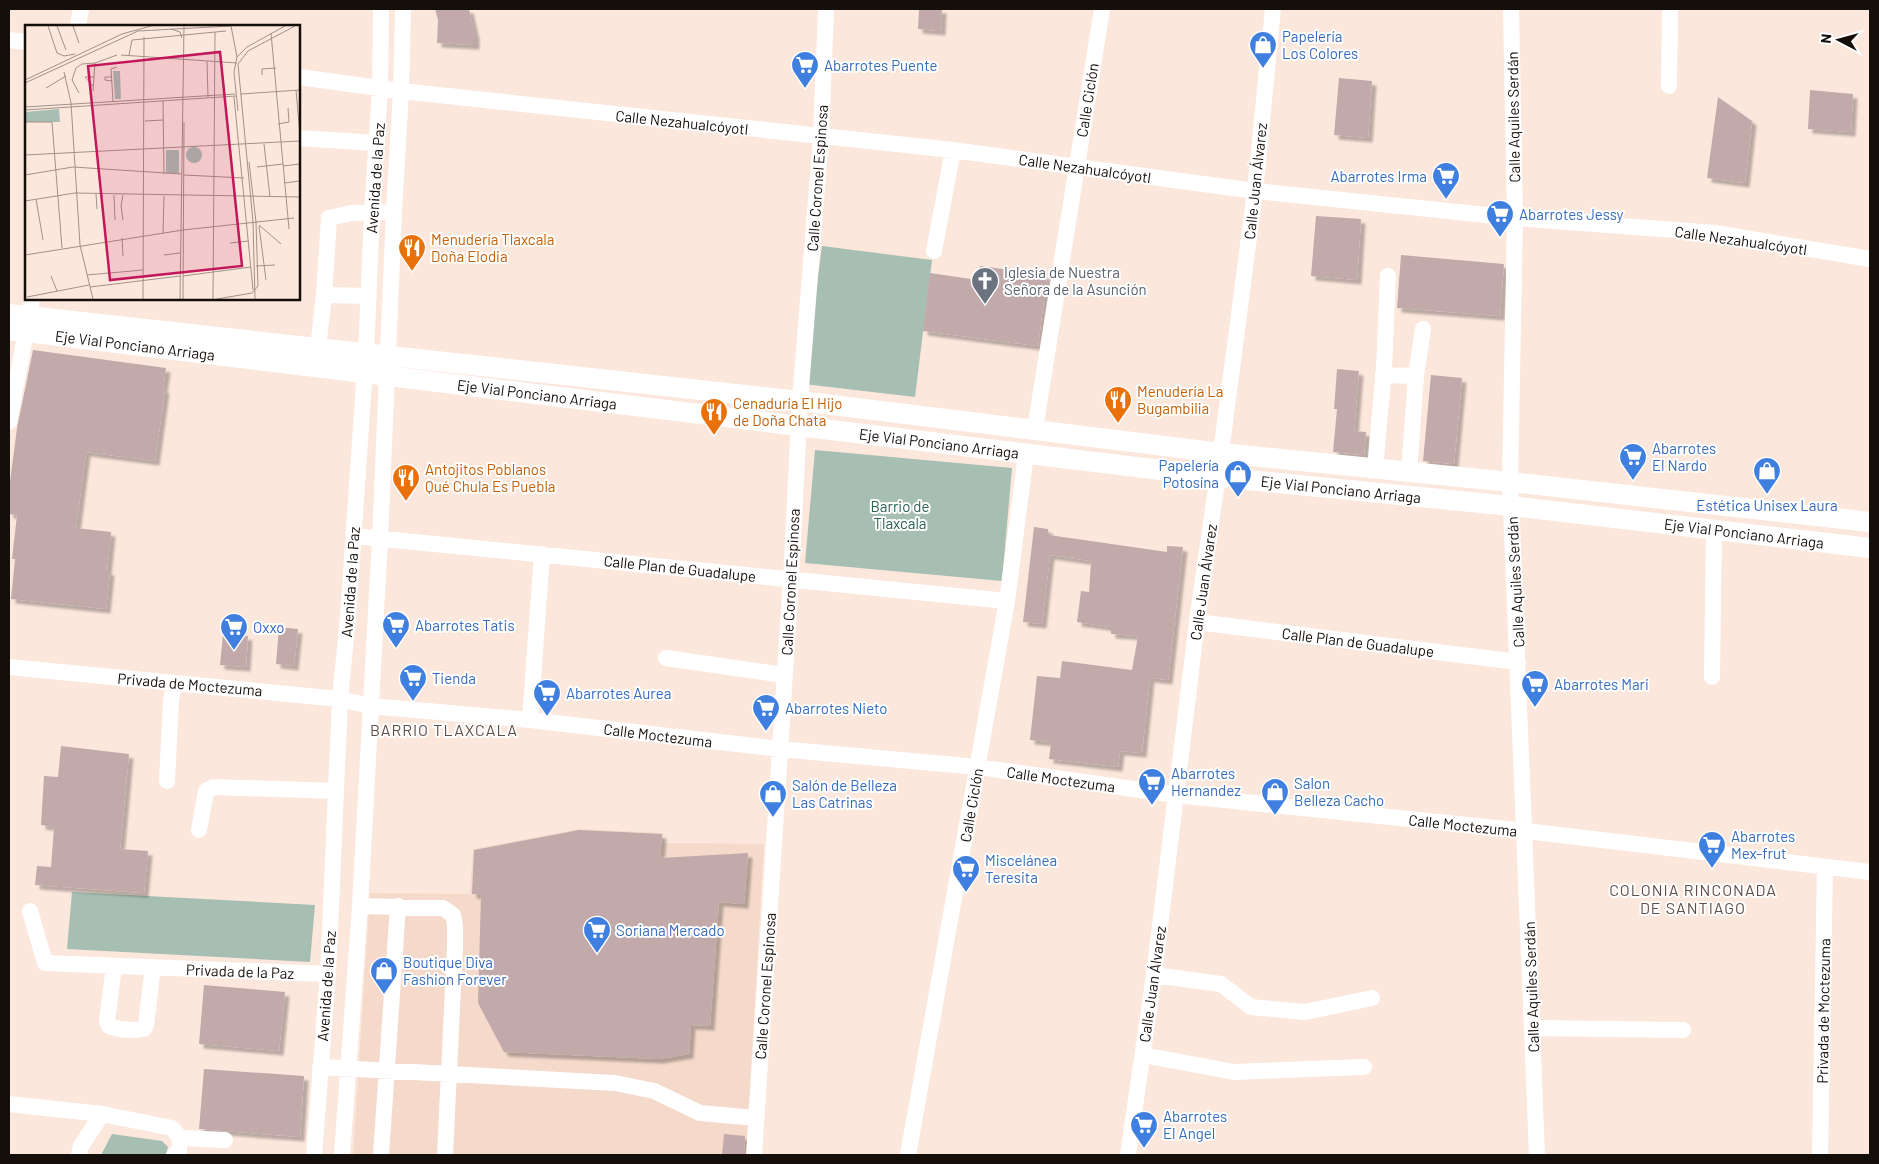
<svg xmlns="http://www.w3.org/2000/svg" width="1879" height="1164" font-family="Barlow,sans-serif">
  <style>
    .built { fill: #f5d9cb }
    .green { fill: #a7beb3 }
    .building { fill: #c1aaa9; filter: url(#shadow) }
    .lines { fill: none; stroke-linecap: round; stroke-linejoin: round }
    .minor { stroke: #fff; stroke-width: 16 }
    .major { stroke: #fff; stroke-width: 20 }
    .labels { text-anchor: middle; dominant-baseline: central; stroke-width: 4; stroke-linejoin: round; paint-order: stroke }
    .shop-label { font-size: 15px; fill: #366cbe; stroke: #fff; text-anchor: start }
    .street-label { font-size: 15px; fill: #150f0b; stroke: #fff }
    .food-label { font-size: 15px; fill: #c56008; stroke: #fff; text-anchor: start }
    .worship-label { font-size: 15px; fill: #5b616d; stroke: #fff; text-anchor: start }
    .park-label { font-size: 15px; fill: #2a624c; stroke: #fff }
    .neighbourhood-label { font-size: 16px; letter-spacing: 1px; fill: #604f46; stroke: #fff }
    .inset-road { fill: none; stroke: #a09189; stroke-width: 1 }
    .view { fill: #c2185b; fill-opacity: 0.15; stroke: #c2185b; stroke-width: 2.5 }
    .inset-edge { fill: none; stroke: #150f0b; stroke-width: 2.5 }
  </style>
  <defs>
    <filter id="shadow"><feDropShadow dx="4.5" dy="4.5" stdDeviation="1" flood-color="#0004"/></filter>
  </defs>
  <rect width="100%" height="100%" fill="#fce7dd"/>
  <path class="built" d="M579,829L663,833L664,843L764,844L746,1155H353L370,893L470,894L473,849Z"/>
  <path class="green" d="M822,246L932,260L915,397L804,384Z
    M815,450L1012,468L1002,581L805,563Z
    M72,892L315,905L310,962L67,949Z
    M112,1134L162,1141L168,1147L166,1155H101Z"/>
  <path class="building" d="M435,9H469L475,35V45L437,43L438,20Z
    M919,9H942L941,31L918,29Z
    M1339,78L1372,81L1368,138L1334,135Z
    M1810,90L1853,94L1851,132L1808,129Z
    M1718,97L1752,121L1745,183L1707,178Z
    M1316,216L1361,219L1357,280L1311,276Z
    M1401,255L1504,264L1500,316L1397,308Z
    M980,266L1047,275L1038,346L923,331L930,273L978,280Z
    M33,350L166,368L163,389H165L155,461L86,452L76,528L111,532L107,571H110L106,609L11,599L15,559H12L17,515L9,514V489L17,428Z
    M1337,369L1359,371L1354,431L1366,432L1364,455L1333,452L1337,409H1334Z
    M1431,375L1462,378L1454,464L1423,461Z
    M1034,527L1048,529L1049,535L1167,552V546L1183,547L1168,680L1150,678L1142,753L1120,751L1118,767L1049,759L1051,742L1030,740L1037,676L1060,678L1062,661L1132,670L1138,636L1111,634V627L1077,622L1081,591L1089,592L1091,561L1050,555L1042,624L1023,622Z
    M279,627L298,629L294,666L276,664Z
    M223,634L248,636L246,667L220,665Z
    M61,746L129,754L120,849L148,851L144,893L35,885L37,866L51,867L54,827L41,825L44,776L58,777Z
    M579,830L662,834L660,858L748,853L744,904L719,902L710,1026L691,1025L689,1054L659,1059L504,1052L478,1003L481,895L472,894L474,850Z
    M204,985L285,992L279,1051L199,1044Z
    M204,1069L304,1076L300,1137L199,1129Z
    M724,1134L745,1136L744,1155H722Z"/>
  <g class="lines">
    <path class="minor" d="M1511,9L1515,218L1510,482L1537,1155
      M78,26L81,9
      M9,40L26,42
      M299,77L401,91L953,150L1255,191L1515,218L1715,233L1870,259
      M1669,86L1670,9
      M299,138L377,143
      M934,251L953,150
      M324,295L369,296
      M318,348L324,295L329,218L351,213L382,212
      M1383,375L1416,376
      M9,422L32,299
      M1035,429L1102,9
      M1375,469L1384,368L1388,276
      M1409,472L1416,376L1423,329
      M354,536L1007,601
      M1197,622L1518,662
      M666,658L784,675
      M9,667L340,699L370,706L530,720L780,749L978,767L1176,795L1526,831L1870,872
      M1712,677L1714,529
      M530,720L542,554
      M167,781L171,701L174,683
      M199,830L206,791L213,787L336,791
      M360,906L443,908L453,915L455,925V947L445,1155
      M30,911L45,963L328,974
      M114,966L107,1021L109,1026C120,1030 133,1031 144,1029L146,1025L153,967
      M1154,975L1221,984L1251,1007L1305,1012L1372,998
      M1532,1028L1683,1030
      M1143,1055L1234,1072L1364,1067
      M320,1067L615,1083L654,1091L700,1113L756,1118
      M9,1104L102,1114L172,1128L180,1138L179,1152L174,1155
      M180,1138L225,1140
      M79,1155L81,1146L102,1114
      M314,1155L328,974L340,699L348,617L366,353L372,213L380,89L381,9
      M342,1155L360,906L380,538L394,211L401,91L403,9
      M381,1155L398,906
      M754,1155L791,579L800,401L821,137L826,9
      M908,1155L1007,601L1026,454
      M1128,1155L1154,975L1197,622L1221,453L1255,191L1273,9
      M1820,1155L1825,867"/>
    <path class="major" d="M9,314L800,401L1221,453L1510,482L1870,522
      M9,330L1218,477L1511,506L1870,548"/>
  </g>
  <defs>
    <symbol id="shop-pin" viewBox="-11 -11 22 30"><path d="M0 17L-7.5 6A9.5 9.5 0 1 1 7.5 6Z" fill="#3f7fe0" stroke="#fff"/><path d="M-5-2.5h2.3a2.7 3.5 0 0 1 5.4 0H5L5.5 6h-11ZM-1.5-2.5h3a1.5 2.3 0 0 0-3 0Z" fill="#fff"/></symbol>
    <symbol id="supermarket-pin" viewBox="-11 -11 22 30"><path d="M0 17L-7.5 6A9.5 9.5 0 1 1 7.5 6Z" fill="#3f7fe0" stroke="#fff"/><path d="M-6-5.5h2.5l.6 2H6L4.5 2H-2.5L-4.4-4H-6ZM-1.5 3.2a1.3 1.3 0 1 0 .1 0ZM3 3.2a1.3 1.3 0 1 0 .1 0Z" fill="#fff"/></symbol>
    <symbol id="restaurant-pin" viewBox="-11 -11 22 30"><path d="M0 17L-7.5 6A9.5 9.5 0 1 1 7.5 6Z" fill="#e8710a" stroke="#fff"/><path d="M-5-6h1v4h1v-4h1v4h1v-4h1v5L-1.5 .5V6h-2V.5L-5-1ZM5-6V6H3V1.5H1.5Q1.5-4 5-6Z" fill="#fff"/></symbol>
    <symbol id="church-pin" viewBox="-11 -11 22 30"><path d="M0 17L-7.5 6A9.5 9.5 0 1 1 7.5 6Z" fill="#6b7280" stroke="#fff"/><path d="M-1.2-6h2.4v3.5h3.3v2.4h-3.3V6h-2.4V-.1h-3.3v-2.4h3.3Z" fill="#fff"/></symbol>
  </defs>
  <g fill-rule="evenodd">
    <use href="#shop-pin" x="1247" y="29" width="32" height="43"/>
    <use href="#supermarket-pin" x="789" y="49" width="32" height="43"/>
    <use href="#supermarket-pin" x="1430" y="160" width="32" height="43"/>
    <use href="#supermarket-pin" x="1484" y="198" width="32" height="43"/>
    <use href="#restaurant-pin" x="396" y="232" width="32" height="43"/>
    <use href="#church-pin" x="969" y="265" width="32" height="43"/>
    <use href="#restaurant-pin" x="1102" y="384" width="32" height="43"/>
    <use href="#restaurant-pin" x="698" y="396" width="32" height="43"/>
    <use href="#supermarket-pin" x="1617" y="441" width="32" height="43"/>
    <use href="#shop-pin" x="1751" y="455" width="32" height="43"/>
    <use href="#shop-pin" x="1222" y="458" width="32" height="43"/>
    <use href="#restaurant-pin" x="390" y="462" width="32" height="43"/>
    <use href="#supermarket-pin" x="380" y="609" width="32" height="43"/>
    <use href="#supermarket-pin" x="218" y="611" width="32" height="43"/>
    <use href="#supermarket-pin" x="397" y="662" width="32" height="43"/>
    <use href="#supermarket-pin" x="1519" y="668" width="32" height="43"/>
    <use href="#supermarket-pin" x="531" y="677" width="32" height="43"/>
    <use href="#supermarket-pin" x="750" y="692" width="32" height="43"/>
    <use href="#supermarket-pin" x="1136" y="766" width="32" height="43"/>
    <use href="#shop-pin" x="1259" y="776" width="32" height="43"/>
    <use href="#shop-pin" x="757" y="778" width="32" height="43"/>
    <use href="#supermarket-pin" x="1696" y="829" width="32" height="43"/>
    <use href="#supermarket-pin" x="950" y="853" width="32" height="43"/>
    <use href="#supermarket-pin" x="581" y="914" width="32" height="43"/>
    <use href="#shop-pin" x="368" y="955" width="32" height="43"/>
    <use href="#supermarket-pin" x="1128" y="1109" width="32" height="43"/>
  </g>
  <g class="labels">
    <g class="shop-label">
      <text x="1282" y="36">Papelería<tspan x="1282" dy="17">Los Colores</tspan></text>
      <text x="824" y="65">Abarrotes Puente</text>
      <text x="1427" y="176" text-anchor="end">Abarrotes Irma</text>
      <text x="1519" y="214">Abarrotes Jessy</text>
      <text x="1652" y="448">Abarrotes<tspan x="1652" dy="17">El Nardo</tspan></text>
      <text x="1219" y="465" text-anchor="end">Papelería<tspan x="1219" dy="17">Potosína</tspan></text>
      <text x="1767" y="505" text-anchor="middle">Estética Unisex Laura</text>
      <text x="415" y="625">Abarrotes Tatis</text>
      <text x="253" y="627">Oxxo</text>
      <text x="432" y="678">Tienda</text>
      <text x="1554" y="684">Abarrotes Mari</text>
      <text x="566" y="693">Abarrotes Aurea</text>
      <text x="785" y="708">Abarrotes Nieto</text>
      <text x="1171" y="773">Abarrotes<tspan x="1171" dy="17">Hernandez</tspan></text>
      <text x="1294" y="783">Salon<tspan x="1294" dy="17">Belleza Cacho</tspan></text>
      <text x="792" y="785">Salón de Belleza<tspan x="792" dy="17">Las Catrinas</tspan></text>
      <text x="1731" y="836">Abarrotes<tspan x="1731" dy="17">Mex-frut</tspan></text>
      <text x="985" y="860">Miscelánea<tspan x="985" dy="17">Teresita</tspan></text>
      <text x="616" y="930">Soriana Mercado</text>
      <text x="403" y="962">Boutique Diva<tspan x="403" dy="17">Fashion Forever</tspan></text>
      <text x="1163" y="1116">Abarrotes<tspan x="1163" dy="17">El Angel</tspan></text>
    </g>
    <g class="street-label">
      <text transform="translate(1087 100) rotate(-81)">Calle Ciclón</text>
      <text transform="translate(1513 117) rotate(-91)">Calle Aquiles Serdán</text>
      <text transform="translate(682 122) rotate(6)">Calle Nezahualcóyotl</text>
      <text transform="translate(1085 168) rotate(8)">Calle Nezahualcóyotl</text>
      <text transform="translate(375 178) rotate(-86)">Avenida de la Paz</text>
      <text transform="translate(817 178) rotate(-86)">Calle Coronel Espinosa</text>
      <text transform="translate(1255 181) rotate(-84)">Calle Juan Álvarez</text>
      <text transform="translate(1741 240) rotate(8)">Calle Nezahualcóyotl</text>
      <text transform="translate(135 345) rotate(7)">Eje Vial Ponciano Arriaga</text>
      <text transform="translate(537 394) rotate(7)">Eje Vial Ponciano Arriaga</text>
      <text transform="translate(939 443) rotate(7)">Eje Vial Ponciano Arriaga</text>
      <text transform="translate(1341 489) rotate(6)">Eje Vial Ponciano Arriaga</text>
      <text transform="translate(1744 533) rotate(7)">Eje Vial Ponciano Arriaga</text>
      <text transform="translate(680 568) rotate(6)">Calle Plan de Guadalupe</text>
      <text transform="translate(350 582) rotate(-86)">Avenida de la Paz</text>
      <text transform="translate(790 582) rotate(-87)">Calle Coronel Espinosa</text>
      <text transform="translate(1203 582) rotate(-82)">Calle Juan Álvarez</text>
      <text transform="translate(1515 582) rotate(-93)">Calle Aquiles Serdán</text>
      <text transform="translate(1358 642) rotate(7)">Calle Plan de Guadalupe</text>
      <text transform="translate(190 684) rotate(5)">Privada de Moctezuma</text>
      <text transform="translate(658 735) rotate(7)">Calle Moctezuma</text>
      <text transform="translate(1061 779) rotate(8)">Calle Moctezuma</text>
      <text transform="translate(971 805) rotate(-80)">Calle Ciclón</text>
      <text transform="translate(1463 825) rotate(6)">Calle Moctezuma</text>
      <text transform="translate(240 971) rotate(2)">Privada de la Paz</text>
      <text transform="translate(1152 984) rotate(-82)">Calle Juan Álvarez</text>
      <text transform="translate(326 986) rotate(-86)">Avenida de la Paz</text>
      <text transform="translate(765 986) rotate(-86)">Calle Coronel Espinosa</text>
      <text transform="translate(1531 987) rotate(-92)">Calle Aquiles Serdán</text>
      <text transform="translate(1823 1011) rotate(-89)">Privada de Moctezuma</text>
    </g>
    <g class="food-label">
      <text x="431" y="239">Menudería Tlaxcala<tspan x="431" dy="17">Doña Elodia</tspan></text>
      <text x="1137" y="391">Menudería La<tspan x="1137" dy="17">Bugambilia</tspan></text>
      <text x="733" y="403">Cenaduría El Hijo<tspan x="733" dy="17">de Doña Chata</tspan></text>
      <text x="425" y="469">Antojitos Poblanos<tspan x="425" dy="17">Qué Chula Es Puebla</tspan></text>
    </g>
    <g class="worship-label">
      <text x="1004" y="272">Iglesia de Nuestra<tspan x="1004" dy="17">Señora de la Asunción</tspan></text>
    </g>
    <g class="park-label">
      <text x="900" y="506">Barrio de<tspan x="900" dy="17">Tlaxcala</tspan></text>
    </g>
    <g class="neighbourhood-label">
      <text x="444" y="729">BARRIO TLAXCALA</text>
      <text x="1693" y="889">COLONIA RINCONADA<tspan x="1693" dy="18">DE SANTIAGO</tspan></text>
    </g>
  </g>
  <g transform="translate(25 25)">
    <rect width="275" height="275" fill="#fce7dd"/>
    <path d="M88,46H95L96,74H90ZM34,84L35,97H0V87ZM161 130a8 8 0 1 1 16 0a8 8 0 1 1-16 0ZM141,125H154V148H141Z" fill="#a7beb3"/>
    <path class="inset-road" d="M23,1L32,28M32,1L41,25M48,1L54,18M206,1L212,32M146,4L155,7L157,13M246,8L264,204M32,28L39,31L50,29M96,30L212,38M104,30L107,15L201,6M182,36L183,72M39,47L46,78L55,220L68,274M237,50V44L251,43M87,52H80V55L87,56M0,55L97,9L126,1M0,58L113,6L205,1M68,61L60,52H69M21,63L41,51M271,65L275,110M68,66L70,38M54,68L47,55L51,43L57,39L70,38L92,30M216,69L275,65M209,72L228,265M138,75L139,149M88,76L86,44L92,42M0,82L210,69M0,85L211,71M213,86L209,47L212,32L222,22L260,1M120,96L138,95M0,97H27L37,223M253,99L264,97L263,83M239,119L245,172M0,130L275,116M258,141L275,139M232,142L258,139M0,150L48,142L156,149M159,150L219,153M259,158L275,156M71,169L72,184M89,170L90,195M98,170L96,181L98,195M11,174L18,215M0,176L50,168L275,172M234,200L256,219M234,201L241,255M138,208L139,171M97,213L98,231M205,218L224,216M0,230L158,205L269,193M139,230L155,228M231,241L250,240M62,250L118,245M26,251L32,266M158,251L226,242M65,262L155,251M2,272L64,260M118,274L119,12M155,274L159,1M158,274L159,97M188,274L190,7M192,274L227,268L233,261L231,197L224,137M230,274L228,197L213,39L223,26L270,1"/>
    <path class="view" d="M195,27L217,241L85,255L63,41Z"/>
    <rect width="275" height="275" class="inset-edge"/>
  </g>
  <rect width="1879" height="1164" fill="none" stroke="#150f0b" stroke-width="20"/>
  <g transform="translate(1839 40) rotate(276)" stroke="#ffffff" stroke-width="4" paint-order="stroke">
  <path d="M0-4L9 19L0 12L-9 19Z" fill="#150f0b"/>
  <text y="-8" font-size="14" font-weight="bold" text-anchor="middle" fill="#150f0b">N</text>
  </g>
</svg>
